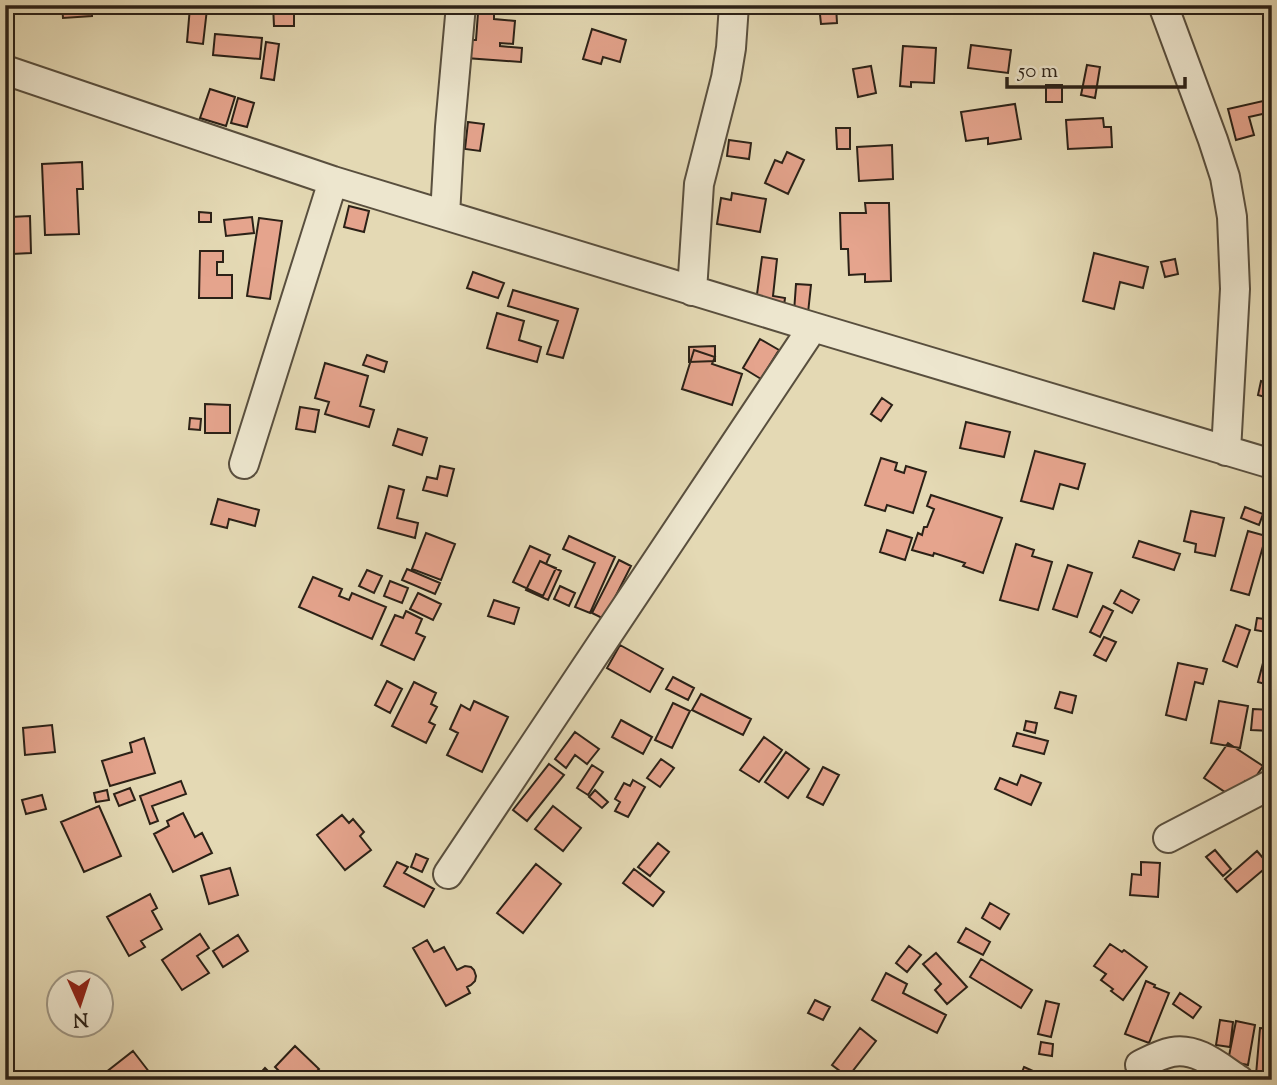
<svg xmlns="http://www.w3.org/2000/svg" width="1277" height="1085" font-family="'Sorts Mill Goudy',serif">
  <style>
    .building { fill: #e5a48d; stroke: #2b2117; stroke-width: 2 }
    .lines { fill: none; stroke-linecap: round; stroke-linejoin: round }
    .minor-casing { stroke: #594f3e; stroke-width: 32 }
    .minor { stroke: #ede6ce; stroke-width: 28 }
  </style>
  <rect width="100%" height="100%" fill="#e4d9b4"/>
  <filter id="stains"><feTurbulence type="fractalNoise" baseFrequency=".00286" numOctaves="4"/><feColorMatrix values="0 0 0 0 .2 0 0 0 0 .09 0 0 0 0 .02 0 0 0 .5 -.17"/></filter>
  <radialGradient id="worn" r=".72"><stop offset=".6" stop-color="#630" stop-opacity="0"/><stop offset="1" stop-color="#630" stop-opacity=".3"/></radialGradient>
  <path class="building" d="M62,5H92V16L63,18Z
    M273,5H294V26H274Z
    M819,5H836L837,23L821,24Z
    M884,5H918V11L885,13Z
    M190,7L207,9L203,44L187,42Z
    M478,13L494,14V19L515,21L513,44L500,43V46L522,48L521,62L466,58L468,40H476Z
    M592,29L626,40L620,62L603,57L601,64L583,59Z
    M215,34L262,38L260,59L213,55Z
    M266,42L279,44L274,80L261,78Z
    M971,45L1011,50L1008,73L968,68Z
    M903,46L936,48L934,83L911,82V87L900,86Z
    M1087,65L1100,67L1095,98L1081,95Z
    M871,66L876,93L858,97L853,69Z
    M1046,85H1062V102H1046Z
    M210,89L235,97L226,126L200,118Z
    M238,98L254,103L247,127L231,123Z
    M1272,99V134L1267,113L1249,117L1254,135L1236,140L1228,109Z
    M1015,104L1021,139L988,144V138L966,141L961,112Z
    M1103,118L1104,127H1111L1112,147L1068,149L1066,120Z
    M468,122L484,124L480,151L465,149Z
    M836,128H850V149H837Z
    M729,140L751,143L749,159L727,156Z
    M892,145L893,179L859,181L857,147Z
    M787,152L804,160L788,194L765,183L775,160L782,163Z
    M82,162L83,189H77L79,234L45,235L42,164Z
    M732,193L766,199L760,232L717,224L721,198L731,200Z
    M865,203H889L891,281L865,282V274L849,275L848,249H841L840,213H866Z
    M349,206L369,211L364,232L344,227Z
    M199,212L211,213V222H199Z
    M30,216L31,253L12,254L10,217Z
    M252,217L254,233L226,236L224,220Z
    M259,218L282,221L270,299L247,296Z
    M200,251H223V262H217V275H232V298H199Z
    M1094,253L1148,267L1143,288L1120,282L1114,309L1083,301Z
    M762,257L777,259L773,296L785,298L783,313L755,309Z
    M1175,259L1178,274L1165,277L1161,262Z
    M473,272L504,283L498,298L467,288Z
    M796,284L811,285L808,313L794,312Z
    M513,290L578,309L563,358L547,354L558,321L508,306Z
    M497,313L524,321L519,340L541,347L537,362L487,348Z
    M760,339L779,350L761,379L743,368Z
    M715,346V361L689,362V347Z
    M694,350L715,357L712,364L742,374L732,405L682,389Z
    M367,355L387,362L384,372L363,365Z
    M325,363L368,376L360,406L374,410L369,427L325,414L329,402L315,398Z
    M1261,381L1272,384V399L1258,395Z
    M882,398L892,405L881,421L871,414Z
    M205,404L230,405V433H205Z
    M300,407L319,410L315,432L296,429Z
    M190,418L201,419L200,430L189,429Z
    M966,422L1010,432L1004,457L960,448Z
    M398,429L427,438L422,455L393,445Z
    M1035,451L1085,464L1078,489L1060,484L1053,509L1021,501Z
    M881,458L897,463L895,470L904,473L906,466L926,472L913,513L887,505L885,511L865,505Z
    M440,466L454,469L447,496L423,490L427,477L437,479Z
    M389,486L404,490L397,518L418,523L415,538L378,528Z
    M931,495L1002,518L983,573L963,566L965,563L934,553L933,556L912,550L918,533L922,535L924,527H927L934,509L927,506Z
    M218,499L259,510L255,526L229,519L227,528L211,524Z
    M1245,507L1263,514L1259,525L1241,518Z
    M1191,511L1224,518L1215,556L1195,552L1196,544L1184,541Z
    M887,530L912,538L905,560L880,552Z
    M1248,531L1266,536L1249,595L1231,590Z
    M426,533L455,544L441,580L412,569Z
    M569,536L615,557L590,613L575,607L595,563L563,549Z
    M1139,541L1180,554L1174,570L1133,557Z
    M1016,544L1034,550L1032,556L1052,562L1038,610L1000,600Z
    M530,546L550,555L546,564L556,568L543,596L513,582Z
    M619,560L631,566L604,619L592,613Z
    M540,561L561,571L548,600L526,590Z
    M1068,565L1092,573L1077,617L1053,609Z
    M407,569L440,583L435,594L402,580Z
    M367,570L382,576L374,593L359,586Z
    M313,577L342,589L339,596L349,600L352,593L386,607L372,639L299,607Z
    M390,581L408,588L402,603L384,596Z
    M560,586L575,593L569,606L554,599Z
    M1121,590L1139,600L1132,613L1114,603Z
    M418,593L441,604L433,620L410,609Z
    M494,600L519,608L514,624L488,616Z
    M1103,606L1113,611L1100,637L1090,632Z
    M406,611L422,619L416,633L425,637L414,660L381,645L395,615L403,618Z
    M1257,618L1272,620V633L1255,630Z
    M1236,625L1250,630L1237,667L1223,661Z
    M1104,637L1116,642L1106,661L1094,655Z
    M1268,644L1272,645V686L1258,682Z
    M620,645L663,669L650,692L607,668Z
    M1178,663L1207,669L1203,684L1195,682L1186,720L1166,715Z
    M673,677L694,688L688,700L666,689Z
    M387,681L402,689L390,713L375,705Z
    M414,682L436,693L431,704L437,707L429,722L435,725L426,743L392,726Z
    M1060,692L1076,696L1072,713L1055,708Z
    M701,694L751,719L743,735L692,710Z
    M474,701L508,717L482,772L447,755L458,733L450,729L461,705L470,710Z
    M1219,701L1248,706L1240,748L1211,743Z
    M673,703L690,711L672,748L655,740Z
    M1253,709L1272,710V731L1251,730Z
    M621,720L652,737L643,754L612,737Z
    M1026,721L1037,723L1035,733L1024,730Z
    M52,725L55,752L25,755L23,728Z
    M575,732L599,749L587,764L575,755L566,768L555,759Z
    M1017,733L1048,741L1044,754L1013,746Z
    M764,737L782,750L759,782L740,770Z
    M144,738L155,773L110,786L102,761L132,752L130,743Z
    M1228,743L1263,766L1251,784L1245,781L1234,798L1204,778Z
    M786,752L809,769L788,798L765,782Z
    M661,759L674,768L660,787L647,778Z
    M549,764L564,775L527,821L513,810Z
    M592,765L603,772L588,795L577,788Z
    M823,767L839,775L823,805L807,797Z
    M1021,775L1041,783L1031,805L995,789L1000,778L1017,785Z
    M633,780L645,787L628,817L615,811L620,802L615,799L624,783L630,786Z
    M181,781L186,794L152,806L158,821L150,824L140,796Z
    M130,788L135,800L119,806L114,794Z
    M107,790L109,800L96,802L94,793Z
    M595,790L608,802L602,808L589,797Z
    M42,795L46,809L26,814L22,800Z
    M99,806L121,856L84,872L61,822Z
    M553,806L581,828L563,851L535,829Z
    M183,813L195,837L202,833L212,853L173,872L154,834L169,826L167,821Z
    M342,815L349,823L353,819L364,832L360,836L371,850L345,870L317,835Z
    M658,843L669,852L650,876L638,867Z
    M1215,850L1231,869L1223,876L1206,857Z
    M1257,851L1269,865L1237,892L1225,879Z
    M416,854L428,859L422,872L411,867Z
    M397,862L408,867L404,873L434,889L424,907L384,886Z
    M1141,862L1160,863L1158,897L1130,895L1132,874L1141,875Z
    M536,864L561,884L523,933L497,913Z
    M230,868L238,895L209,904L201,876Z
    M634,869L664,892L653,906L623,883Z
    M150,894L157,908L152,911L162,929L141,941L145,947L129,956L107,917Z
    M990,903L1009,914L1000,929L982,918Z
    M966,928L990,942L983,955L958,942Z
    M200,934L209,948L197,956L209,973L182,990L162,960Z
    M238,935L248,951L223,967L213,951Z
    M427,940L434,952L444,947L457,970L465,966L471,967L474,970L476,976L475,981L471,985L467,987L470,993L446,1006L413,948Z
    M1110,944L1122,952L1124,950L1147,967L1123,1000L1111,991L1113,989L1101,980L1106,974L1094,966Z
    M909,946L921,955L907,972L896,963Z
    M936,953L967,987L947,1004L935,990L941,984L923,964Z
    M981,959L1032,990L1021,1008L970,977Z
    M886,973L907,984L903,993L946,1015L937,1033L872,1000Z
    M1146,981L1155,985L1154,987L1169,993L1149,1043L1125,1034Z
    M1180,993L1201,1007L1193,1018L1173,1004Z
    M815,1000L830,1007L823,1020L808,1013Z
    M1046,1001L1059,1004L1051,1037L1038,1034Z
    M1220,1020L1233,1022L1230,1047L1216,1045Z
    M1236,1021L1255,1025L1248,1065L1228,1061Z
    M860,1028L876,1041L848,1077L832,1065Z
    M1260,1028L1272,1029L1270,1076L1256,1075Z
    M1041,1042L1053,1044L1052,1056L1039,1054Z
    M295,1046L319,1069L309,1080H288L275,1067Z
    M133,1051L150,1073L142,1080H96Z
    M1024,1067L1040,1074L1038,1080H1019Z
    M265,1068L277,1080H254Z"/>
  <g class="lines">
    <defs>
      <path id="minor" d="M1163,5L1213,140L1225,177L1232,217L1235,289L1226,451
        M5,70L333,181L813,327L1272,464
        M445,215L450,127L461,5
        M692,291L699,184L726,78L731,48L734,5
        M244,464L333,181
        M1168,838L1272,784
        M448,874L813,327
        M1140,1065C1150,1060 1161,1054 1172,1052C1197,1047 1219,1067 1239,1080"/>
    </defs>
    <use href="#minor" class="minor-casing"/>
    <use href="#minor" class="minor"/>
  </g>
  <rect width="1277" height="1085" fill="none" stroke="#e4d9b4" stroke-width="28"/>
  <rect x="7" y="7" width="1263" height="1071" fill="none" stroke="#2b2117" stroke-width="3.5"/>
  <rect x="14" y="14" width="1249" height="1057" fill="none" stroke="#2b2117" stroke-width="2"/>
  <g transform="translate(80 1004) rotate(177)"><circle r="33" fill="#ede6ce" stroke="#9f9785" stroke-width="2"/>
  <path d="M0-5L12 26L0 18L-12 26Z" fill="#8f2418"/>
  <text y="-10" font-size="19" font-weight="bold" text-anchor="middle" fill="#2b2117">N</text>
  </g>
  <path d="M1007 77v10h178v-10" fill="none" stroke="#2b2117" stroke-width="3.5"/>
  <text x="1018" y="77" font-size="21" fill="#2b2117" stroke="#ede6ce" stroke-width="5" paint-order="stroke">50 m</text>
  <rect width="100%" height="100%" filter="url(#stains)"/>
  <rect width="100%" height="100%" fill="url(#worn)"/>
</svg>
